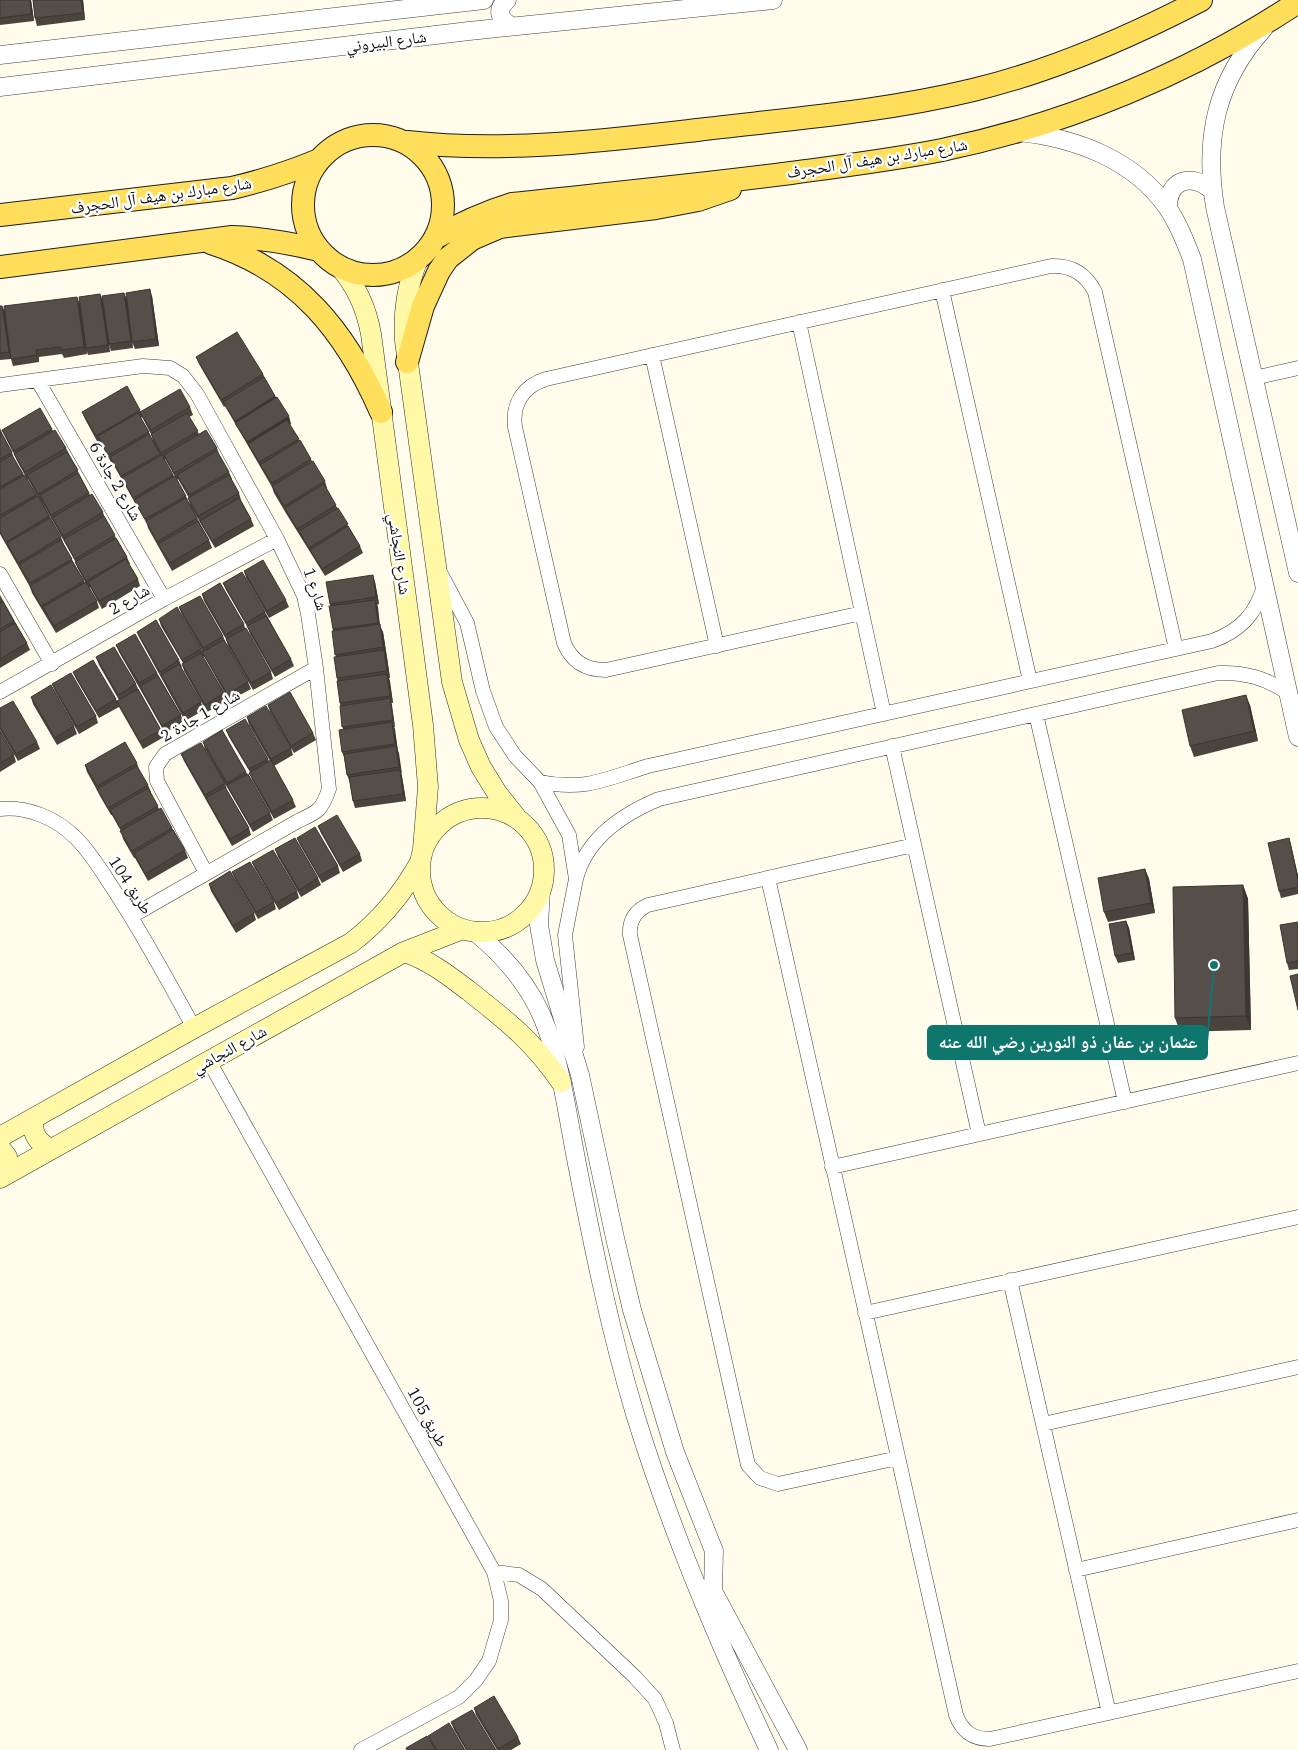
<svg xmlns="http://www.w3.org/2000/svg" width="1298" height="1750" font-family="'IBM Plex Serif','Noto Naskh Arabic',serif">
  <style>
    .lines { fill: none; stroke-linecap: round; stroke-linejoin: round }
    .minor-casing { stroke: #3f3f3f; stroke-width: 15 }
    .tertiary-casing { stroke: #3f3f3f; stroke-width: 19 }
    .secondary-casing { stroke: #2e2e2e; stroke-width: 21 }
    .primary-casing { stroke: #1d1d1d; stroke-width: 24 }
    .minor { stroke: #fff; stroke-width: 14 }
    .tertiary { stroke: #fff; stroke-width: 18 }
    .secondary { stroke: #fff9a7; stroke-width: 20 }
    .primary { stroke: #ffde5c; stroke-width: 22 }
    .wall { fill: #4a433e; fill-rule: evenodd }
    .shaded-wall { fill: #3c3732 }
    .building { fill: #564e48; stroke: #3c3732 }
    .labels { text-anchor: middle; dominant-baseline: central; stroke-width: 5; stroke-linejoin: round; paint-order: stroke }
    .street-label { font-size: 16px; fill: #0c0c0c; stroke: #fff }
    .leader { fill: none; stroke: #0f766e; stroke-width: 2 }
    .callout-dot { fill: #0f766e; stroke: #fff; stroke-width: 2 }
    .callout { fill: #0f766e; stroke: #0f766e; stroke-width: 2 }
    .callout-label { font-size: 18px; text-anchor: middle; font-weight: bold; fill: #fff }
  </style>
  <rect width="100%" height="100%" fill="#fffcec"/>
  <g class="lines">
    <defs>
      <path id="minor" d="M942,290L1030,681
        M799,322L884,714
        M652,355L717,646
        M1254,378L1298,368
        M38,381L164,599
        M0,385L143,366L170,368L183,376L197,394L277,539L304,596L308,614L316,668L329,789C322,810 318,812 298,821L132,916
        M0,574L52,664
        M441,574L467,623L483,691L496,727L515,756L540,782L569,835L576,879L565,935L577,1047
        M862,613L606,670C586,670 572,662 564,643L515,427C512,404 523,386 546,379L1051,266C1071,265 1086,274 1095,292L1176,649
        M0,692L164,599L277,539
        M1036,714L1125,1102
        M892,746L979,1134
        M540,782C585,791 606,779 648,766L1212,641C1240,631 1256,614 1264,586
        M0,809C27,806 56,818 76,838C90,852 101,870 112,887C142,932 168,981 194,1028
        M206,873L157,781L156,767L165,754L316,668
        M768,878L956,1715C962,1731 972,1739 990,1739L1298,1671
        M576,879C586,839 623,814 659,799L1218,673C1245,672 1266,678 1288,693
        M209,1061L494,1572L501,1601V1620L489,1661L476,1680L459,1697L361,1750
        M832,1167L1298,1063
        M1010,1280L1109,1713
        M865,1313L1298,1217
        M1043,1424L1298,1367
        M898,1458L778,1484L760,1478L748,1465L630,935C629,921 635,911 648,905L914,845
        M1076,1570L1298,1520
        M494,1572L519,1575L542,1589L635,1677L655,1699L666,1723L673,1750"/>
      <path id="tertiary" d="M507,0C496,10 499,19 511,26
        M1264,28C1216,81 1204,137 1215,207L1298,573
        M0,55L484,0
        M0,87L469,31L773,0
        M1019,132C1075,138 1133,159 1167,207C1178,223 1185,241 1192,259L1298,737
        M1168,208C1168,179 1191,173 1212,190
        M541,889L539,925L545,960L580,1075L615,1238L632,1310L675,1452L714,1551L713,1591L798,1750
        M475,932C503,955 526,981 541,1014C561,1059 568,1120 578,1169C594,1251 611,1334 635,1414C670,1528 718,1642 769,1750"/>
      <path id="secondary" d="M418,259C407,287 403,311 405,341L452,682L469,740L481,767L497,793L516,817
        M340,267C357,288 366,307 371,334L423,725L428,787L423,849
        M420 870a62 62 0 1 1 124 0a62 62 0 1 1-124 0Z
        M404,952C429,960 448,975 469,991C506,1020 534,1042 561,1082
        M33,1119C32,1134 37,1142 51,1149
        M0,1137L194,1028L351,943C381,920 402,895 420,862
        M0,1148L7,1157V1174
        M0,1178L404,952L463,929"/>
      <path id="primary" d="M303 205a70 70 0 1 1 140 0a70 70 0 1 1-140 0Z
        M407,142C503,153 601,141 697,130C789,119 882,112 973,90C1052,71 1128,38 1201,0
        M0,215L232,188C262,181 290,172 319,160
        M435,238C461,223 483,213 512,204C605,194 698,185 791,173C841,166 892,160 942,150C1067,124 1191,73 1298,2
        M211,243C298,271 346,332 381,412
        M0,267L232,237C263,238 290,243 319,250
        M407,362L423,306L439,271L448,258L472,239L500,227L656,208L698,200L730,189"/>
    </defs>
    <use href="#minor" class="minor-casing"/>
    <use href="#tertiary" class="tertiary-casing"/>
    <use href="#secondary" class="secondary-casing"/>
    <use href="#primary" class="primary-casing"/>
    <use href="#minor" class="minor"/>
    <use href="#tertiary" class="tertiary"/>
    <use href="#secondary" class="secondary"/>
    <use href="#primary" class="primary"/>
  </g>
  <path class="wall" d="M0,0H31L34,21L0,25Z
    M33,0H83L85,20L37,26L35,18Z
    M124,293L127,300L152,296L159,346L135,349L132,342L133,348L111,351L109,344L110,352L88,355L86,349L87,354L64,358L62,354L39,357V362L13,366L11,359L0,360V306H2L4,310L80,303L103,300Z
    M196,357L263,374L266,380L291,424H290L299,441L325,481L327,488L326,489L360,546L363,553L325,576L287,515L274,493L272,487L225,406L224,407L199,364Z
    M190,407L193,415L189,417L199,434L217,448L219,454L229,472L232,479H231L239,493L241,500L251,519L254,526L215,548L190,505L188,498H189L178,479L177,480L165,459H164L174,476L186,496L189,503L209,540L212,548L172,571L148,528L147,524L112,462H111L100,442L98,443L85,419L82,412L140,410L141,412ZM142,417L151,434L153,441L161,456L152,439L149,432L141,418Z
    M0,428L3,435L12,452L14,459L37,496L28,479H27L17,461L14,454L5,437L2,430L52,429L53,431L66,448L90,495L103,512L105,519L127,557L130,564L129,565L138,579L140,586L102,609L90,587L89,588L97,601L99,608L56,633L32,593L30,587L0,534ZM41,500L75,561L78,569L85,582V583L64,545L61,537Z
    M244,571L286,600L289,607L269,618L246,578Z
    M375,582L379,604L377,605L380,626L383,632L387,657L390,678H389L393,703H391L395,727H394L406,801L355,808L353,801L350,782L347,775L344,757L342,752L343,729L337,678L336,657L330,604Z
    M223,583L265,612L291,659L294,666L275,677L250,634L248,628L226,590Z
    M202,594L244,624L245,628L271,672L273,679L253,690L228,646L226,639L204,601Z
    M0,595L27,643L30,650L0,668Z
    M179,607L223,636L225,641L248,682L251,689L229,701L204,656L203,657L224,693L227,701L207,712L184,671L182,664L183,663L161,626L159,619L201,649L203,652L182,615Z
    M137,632L179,660L182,667L181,668L201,702L204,710L185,721L140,639Z
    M116,645L157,673L181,715L183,722L165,733L119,652Z
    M96,657L136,684L139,691L161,730L164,737L143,749L119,707L99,718L76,679L73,672L116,699L117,701L119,700L99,665Z
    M52,684L96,716L98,723L79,734L55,691Z
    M31,697L74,726L77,734L57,745L33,704Z
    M268,705L313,733L316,740L294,753L270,712Z
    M1250,705L1258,741L1194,757L1190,746Z
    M0,708L37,742L40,749L18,761L0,730Z
    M247,717L291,748L293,755L274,766L293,800L296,807L274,819L252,780L250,772L229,737L226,730L268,759L269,761H270L249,725Z
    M0,731L14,755L16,762L0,772Z
    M203,742L246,772L270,813L273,820L253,832L205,749Z
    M181,754L225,783L227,790L249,828L251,835L232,846L184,761Z
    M137,763L139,770L148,785L151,792H150L159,809L172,828L185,850L188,858L148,881L135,858H134L123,839L121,831L112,815H111L100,796L97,790L87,772L85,765Z
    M318,826L360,854L362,861L343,872L321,833Z
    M297,838L338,866L340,873L322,883L300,845Z
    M1289,838L1291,845L1298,876V894L1281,898L1279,891Z
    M275,849L318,878L321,885L301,897L278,857Z
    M252,862L297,891L299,898L279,910L255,869Z
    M1145,869L1149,879L1155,913L1108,922L1104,912Z
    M232,872L274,902L276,909L258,919L235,879Z
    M209,884L254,913L256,920L236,933L211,891Z
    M1243,885L1248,899L1251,1030L1180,1032L1175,1018Z
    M1126,921L1129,928L1135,960L1118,963L1115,956Z
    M1298,922V969L1289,970L1287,963Z
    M474,1708L518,1737L521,1744L511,1750H497L476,1715Z
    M451,1722L496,1750H466L454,1730Z
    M428,1736L465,1750H435L431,1743Z"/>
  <path class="shaded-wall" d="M30,0H31L34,21L31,14Z
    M81,0H83L85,20L83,13Z
    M150,289L152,296L159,346L156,339Z
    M124,293L127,300L133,348L131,341Z
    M100,294L103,301L110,352L108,345Z
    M77,297L80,304L87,354L84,347Z
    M2,306L5,313L11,359L9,352Z
    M275,396L278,403L235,423L237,428L235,421Z
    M289,416L291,424L251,448L248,444L250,449L247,442Z
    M373,575L375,582L379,604L376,597Z
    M375,600L378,607L380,626L383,632L390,678L387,671Z
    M387,674L390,681L393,703L390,696Z
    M1246,695L1250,705L1258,741L1254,731Z
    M390,698L392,705L395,727L393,720Z
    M392,722L395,729L398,751L395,744Z
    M396,746L399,753L402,774L399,767Z
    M400,770L402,777L406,801L403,794Z
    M1289,838L1291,845L1298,876V880Z
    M1145,869L1149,879L1155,913L1151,903Z
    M1243,885L1248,899L1251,1030L1246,1016Z
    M1126,921L1129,928L1135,960L1132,953Z"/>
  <path class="building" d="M0,0H30L31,14L0,18Z
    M33,0H81L83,13L35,18Z
    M150,289L156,339L132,342L126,293Z
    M124,293L131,341L109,344L102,296Z
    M100,294L108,345L86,348L79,297Z
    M77,297L84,347L61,350L60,347L36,350L37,355L11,359L4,306Z
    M0,306H2L9,352L0,353Z
    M237,332L263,374L221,400L196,357Z
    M264,377L275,396L235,421L223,402Z
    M127,386L140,410L96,436L82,412Z
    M180,389L190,407L151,430L140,412Z
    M277,397L289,416L247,442L235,423Z
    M40,408L52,429L14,451L2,430Z
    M138,413L149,432L108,455L98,436Z
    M187,413L198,431L161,453L151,434Z
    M287,420L299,439L259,462L248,444Z
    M55,430L66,448L25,472L14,454Z
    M206,430L217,448L174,473L164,455Z
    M0,431L12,452L0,459Z
    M149,434L160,454L121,476L110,457Z
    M300,440L311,459L272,483L260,465Z
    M217,451L229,472L189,495L177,475Z
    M67,452L78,470L38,494L27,475Z
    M12,455L23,474L0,487V462Z
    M162,455L173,475L133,498L122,478Z
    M313,461L325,481L284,506L272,486Z
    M78,473L89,493L51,515L40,495Z
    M25,475L36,495L0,515V489Z
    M229,475L239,493L198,516L188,498Z
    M175,476L186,496L145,519L134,500Z
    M324,484L336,505L297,529L285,508Z
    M92,494L103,512L63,536L52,518Z
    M38,496L49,516L6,542L0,532V518Z
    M186,498L197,518L157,542L146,521Z
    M239,498L251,519L212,541L200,521Z
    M338,508L348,524L309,548L299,531Z
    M104,516L115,535L75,559L64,539Z
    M50,518L61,537L18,563L7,543Z
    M198,521L209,540L170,563L158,544Z
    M348,526L360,546L322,569L310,550Z
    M116,538L127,557L86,581L75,562Z
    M61,540L72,559L30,583L19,565Z
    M126,559L138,579L99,601L88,582Z
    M263,560L286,600L267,611L244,571Z
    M72,561L84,581L41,606L30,586Z
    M242,572L265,612L246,623L223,583Z
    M373,575L376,597L330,604L326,582Z
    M86,582L97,601L54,626L43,607Z
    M220,583L244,624L225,635L202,594Z
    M200,596L223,636L203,648L179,607Z
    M375,600L378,623L333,629L329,606Z
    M3,602L14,621L0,629V603Z
    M177,607L201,649L182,660L159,619Z
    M266,616L291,659L272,670L247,626Z
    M156,620L179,660L160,672L137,632Z
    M15,623L27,643L0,659V632Z
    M380,624L383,647L335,655L332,631Z
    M246,628L271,672L251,683L226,639Z
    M135,634L157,673L139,683L116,645Z
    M224,640L248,682L227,694L202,652Z
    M114,647L136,684L118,695L96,657Z
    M384,650L387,671L337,678L334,657Z
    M201,653L224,693L205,705L182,664Z
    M93,660L116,699L96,711L73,672Z
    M179,664L201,702L183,713L161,675Z
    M71,673L96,716L77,727L52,684Z
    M387,674L390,696L340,703L337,681Z
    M158,676L181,715L162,726L140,686Z
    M51,685L74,726L55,738L31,697Z
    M138,689L161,730L140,742L117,701Z
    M290,692L313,733L291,746L268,705Z
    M1246,695L1254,731L1190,746L1182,710Z
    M390,698L393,720L342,727L340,706Z
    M13,701L37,742L16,754L0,727V708Z
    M266,706L291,748L271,759L247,717Z
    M245,719L268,759L249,769L226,730Z
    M392,722L395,744L342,752L339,730Z
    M222,730L246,772L227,783L203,742Z
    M0,731L14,755L0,763Z
    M125,742L137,763L97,786L85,765Z
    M201,743L225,783L205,795L181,754Z
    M396,746L399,767L347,775L344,754Z
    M271,760L293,800L272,812L249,773Z
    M137,766L148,785L108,808L97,789Z
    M400,770L403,794L353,801L349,777Z
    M248,774L270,813L250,825L227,785Z
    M225,787L249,828L230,839L206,798Z
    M148,788L158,806L120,828L110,810Z
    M161,808L172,828L132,851L120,831Z
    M337,815L360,854L340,865L318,826Z
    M315,827L338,866L319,876L297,838Z
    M173,830L185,850L145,874L134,853Z
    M295,838L318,878L299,890L275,849Z
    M1289,838L1298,880V887L1279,891L1268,843Z
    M273,850L297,891L276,903L252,862Z
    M250,862L274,902L256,912L232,872Z
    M1145,869L1151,903L1104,912L1098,878Z
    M230,871L254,913L233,926L209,884Z
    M1243,885L1246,1016L1175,1018L1173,887Z
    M1126,921L1132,953L1115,956L1109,924Z
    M1298,922V961L1287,963L1280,925Z
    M1298,974V1010L1290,976Z
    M494,1696L518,1737L498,1749L474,1708Z
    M472,1710L496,1750H467L451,1722Z
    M449,1723L465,1750H437L428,1736Z
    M427,1736L435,1750H407L406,1748Z"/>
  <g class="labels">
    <g class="street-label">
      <text transform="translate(386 41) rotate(-7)">شارع البيروني</text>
      <text transform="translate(877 158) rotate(-9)">شارع مبارك بن هيف آل الحجرف</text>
      <text transform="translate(161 195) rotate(-8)">شارع مبارك بن هيف آل الحجرف</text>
      <text transform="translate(116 481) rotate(60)">شارع 2 جادة 6</text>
      <text transform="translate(400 554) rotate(82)">شارع النجاشي</text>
      <text transform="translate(316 589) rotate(71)">شارع 1</text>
      <text transform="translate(129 599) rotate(-30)">شارع 2</text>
      <text transform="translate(200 715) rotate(-30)">شارع 1 جادة 2</text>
      <text transform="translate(131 885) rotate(57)">طريق 104</text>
      <text transform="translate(229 1049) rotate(-29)">شارع النجاشي</text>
      <text transform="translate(428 1417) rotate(61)">طريق 105</text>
    </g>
  </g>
  <path class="leader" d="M1214 965L1207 1042"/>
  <circle class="callout-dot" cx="1214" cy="965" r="5"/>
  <rect class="callout" x="928" y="1026" width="279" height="33" rx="5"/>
  <g class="callout-label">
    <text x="1068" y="1048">عثمان بن عفان ذو النورين رضي الله عنه</text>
  </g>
</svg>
